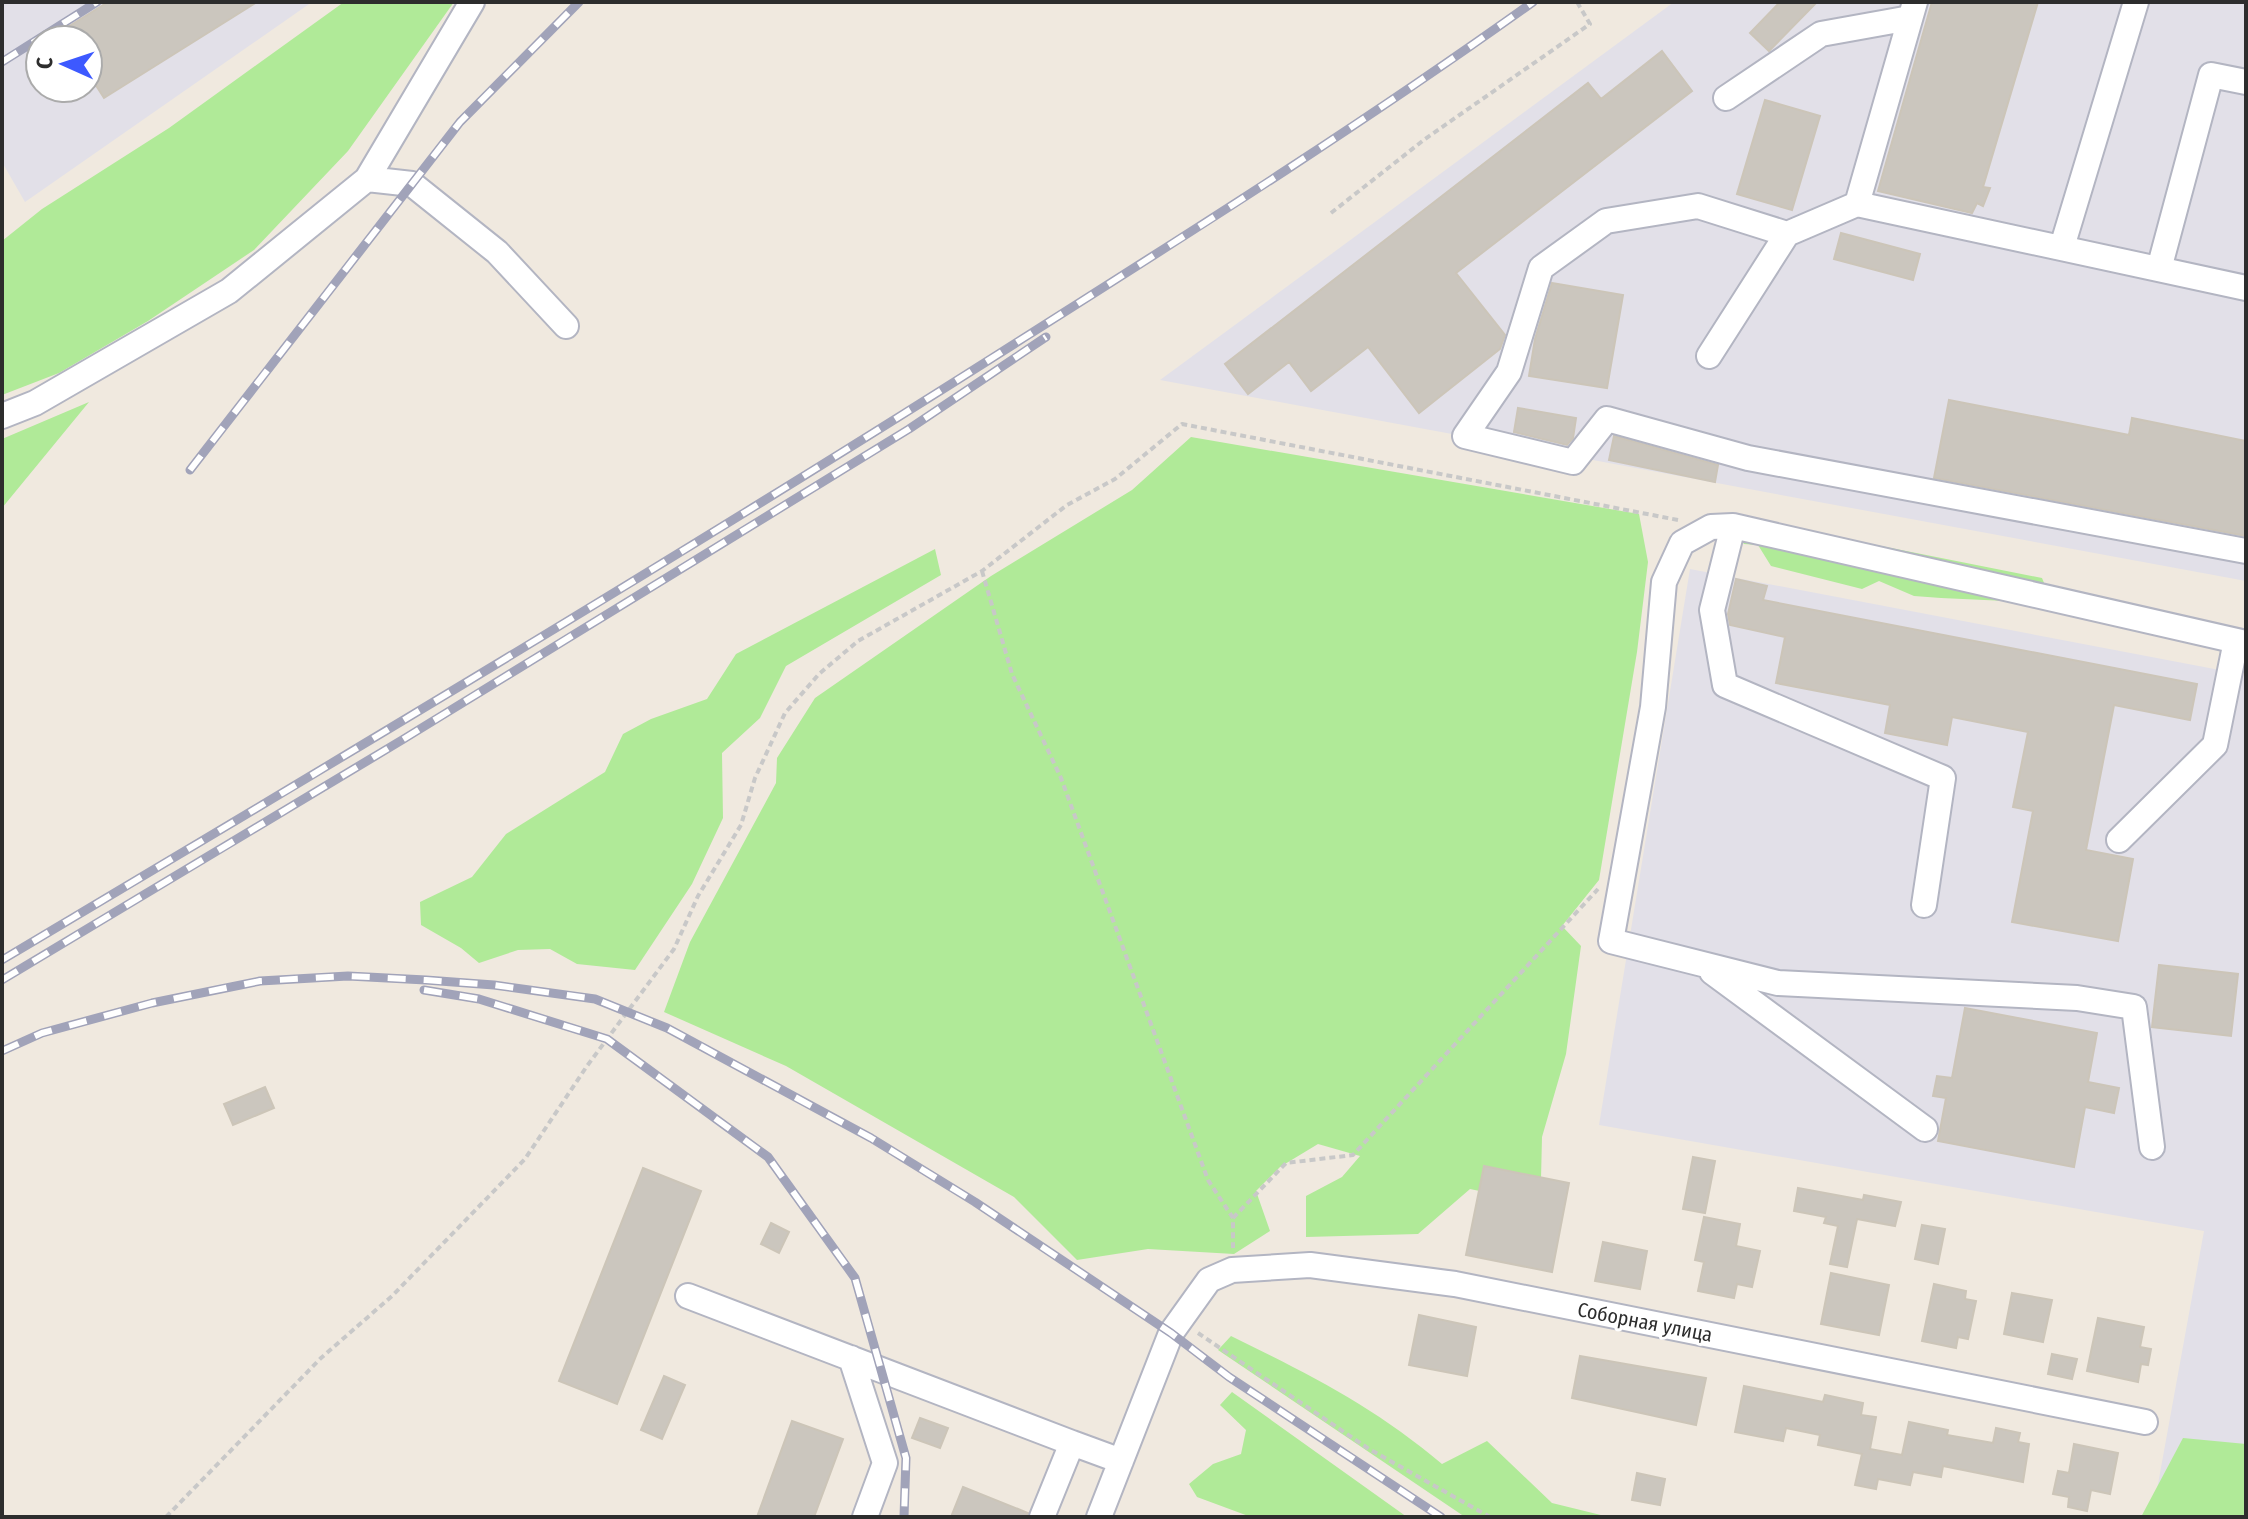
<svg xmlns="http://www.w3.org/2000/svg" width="2248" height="1519" font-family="'Fira Sans Condensed',sans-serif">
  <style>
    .industrial { fill: #e2e0e8; fill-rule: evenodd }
    .green { fill: #b0ea98 }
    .building { fill: #cbc6be; stroke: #ccc5b8; stroke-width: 2 }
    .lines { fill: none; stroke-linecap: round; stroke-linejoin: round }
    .minor-casing { stroke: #b3b5c2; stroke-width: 28 }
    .path { stroke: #c8c8c8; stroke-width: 4; stroke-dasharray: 6 4; stroke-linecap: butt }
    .minor { stroke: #fff; stroke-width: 24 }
    .rail-casing { stroke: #a1a3b9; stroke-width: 9 }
    .rail { stroke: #fff; stroke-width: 6; stroke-dasharray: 18; stroke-linecap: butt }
    .labels { text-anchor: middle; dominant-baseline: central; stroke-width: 6; stroke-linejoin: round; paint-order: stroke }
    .street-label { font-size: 20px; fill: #2d2d2d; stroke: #fff }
  </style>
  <rect width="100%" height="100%" fill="#f0e9df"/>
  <path class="industrial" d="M2,2H312L25,202L2,162ZM40,40H88V88H40Z
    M1674,2H2246V581L1160,380Z
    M1690,569L2246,675V1517H2152L2204,1231L1599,1125Z"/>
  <path class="green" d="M344,2H454L348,151L254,250L148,321L59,373L2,395V241L42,209L169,128Z
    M89,402L2,508V439Z
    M1191,437L1639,514L1648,562L1637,652L1599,880L1562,926L1581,946L1566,1054L1542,1137L1541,1179L1513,1198L1470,1189L1418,1234L1306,1237V1196L1342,1177L1360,1156L1318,1144L1280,1167L1256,1191L1270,1231L1234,1254L1148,1249L1077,1260L1014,1197L786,1066L664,1012L690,942L776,783L777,758L815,698L991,576L1132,490Z
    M1736,534L1826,535L2042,578L2047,590L2028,602L1941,598L1914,596L1879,581L1862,589L1771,566L1758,545L1744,544Z
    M935,549L941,575L786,666L760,718L722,753L723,818L692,884L635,970L577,964L550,949L518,950L479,963L461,948L421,925L420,902L472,877L506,834L605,772L623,734L651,719L707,699L736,654Z
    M1231,1336C1309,1374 1376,1408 1442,1464L1487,1441L1552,1503L1609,1517H1465L1218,1350Z
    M1232,1392L1407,1517H1251L1197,1497L1189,1484L1213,1464L1241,1454L1246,1430L1220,1405Z
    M2183,1438L2246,1444V1517H2141Z"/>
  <path class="building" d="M108,2H257L104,98L88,73V40H47Z
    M1780,2H1817L1769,51L1750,33Z
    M1932,2H2038L1983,187L1990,188L1983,206L1977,203L1972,213L1878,191Z
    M1662,51L1692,91L1456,273L1505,335L1500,349L1419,413L1368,347L1311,391L1289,362L1248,394L1225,364L1588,83L1601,99Z
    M1765,100L1820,116L1792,210L1737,194Z
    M1841,233L1920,254L1913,280L1834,259Z
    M1552,283L1623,295L1607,388L1529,376L1535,339Z
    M1949,400L2129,435L2132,418L2246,441V536L1934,478Z
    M1518,408L1576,418L1573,438L1567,445L1514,432Z
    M1614,436L1718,465L1715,482L1609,460Z
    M1736,579L1767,586L1763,600L2197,684L2190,720L2114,705L2086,850L2133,859L2118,941L2012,922L2033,811L2013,807L2028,732L1952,717L1947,745L1885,733L1890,705L1776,683L1785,637L1730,625L1728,614Z
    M2159,965L2238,974L2231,1036L2152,1027Z
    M1965,1008L2097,1033L2088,1082L2119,1088L2114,1113L2085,1107L2074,1167L1938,1141L1946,1098L1933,1096L1937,1076L1952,1078Z
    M265,1087L274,1108L233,1125L224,1104Z
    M1693,1157L1715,1161L1705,1213L1683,1209Z
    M1484,1166L1569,1183L1552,1272L1466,1255Z
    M643,1168L701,1191L617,1404L559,1381Z
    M1798,1188L1863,1200L1864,1195L1901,1202L1895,1226L1857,1219L1847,1267L1830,1264L1838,1226L1824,1223L1826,1217L1794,1211Z
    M1704,1217L1740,1224L1736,1246L1760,1251L1752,1287L1737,1284L1734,1298L1698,1291L1704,1262L1695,1260Z
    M771,1223L789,1232L779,1253L761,1244Z
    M1922,1225L1945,1229L1938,1264L1915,1259Z
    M1603,1242L1647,1251L1640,1289L1595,1281Z
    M1831,1273L1889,1285L1879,1335L1821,1324Z
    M1934,1284L1966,1291L1965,1299L1976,1301L1968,1339L1958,1337L1956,1348L1922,1341Z
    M2012,1293L2052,1300L2043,1342L2004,1334Z
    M1419,1315L1476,1327L1467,1376L1409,1365Z
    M2098,1318L2144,1327L2140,1347L2151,1349L2148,1365L2141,1364L2138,1382L2087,1371Z
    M2052,1354L2077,1359L2072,1379L2048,1374Z
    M1580,1356L1706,1378L1696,1425L1572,1398Z
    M664,1376L685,1385L662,1439L641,1430Z
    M1744,1386L1823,1402L1825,1395L1863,1403L1861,1415L1876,1417L1870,1449L1902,1455L1909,1422L1948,1430L1947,1435L1993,1443L1996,1428L2020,1433L2018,1442L2029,1444L2023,1482L1943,1466L1941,1477L1913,1472L1910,1485L1878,1479L1876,1489L1855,1485L1862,1454L1818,1445L1820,1435L1786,1428L1783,1441L1735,1432Z
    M920,1418L948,1428L940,1448L912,1438Z
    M792,1421L843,1439L814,1517H757Z
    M2074,1444L2118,1453L2110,1494L2091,1490L2087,1511L2068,1507L2069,1497L2053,1494L2058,1471L2069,1473Z
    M1637,1473L1665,1479L1660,1505L1632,1500Z
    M963,1487L1028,1513L1027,1517H951Z"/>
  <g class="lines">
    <defs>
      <path id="minor" d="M1726,98L1821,34L1910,18
        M367,179L412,184L497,252L566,326
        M1857,204L1915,2
        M1787,234L1698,206L1606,221L1541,268L1509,372L1465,436L1573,462L1607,419L1748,458L2246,551
        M2062,247L2136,2
        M2159,269L2211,75L2246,82
        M1709,356L1787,234L1857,204L2246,288
        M2,416L35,403L229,291L367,179L472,2
        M1733,526L1712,610L1725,685L1943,778L1924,905
        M2119,840L2215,745L2236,641
        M1712,972L1925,1129
        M2152,1147L2134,1007L2077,998L1778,983L1611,941L1653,707L1664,582L1682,543L1711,527L1733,526L2246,643
        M688,1296L1072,1443L1042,1517
        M851,1358L885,1463L865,1517
        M1072,1443L1121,1461
        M1099,1517L1171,1333L1209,1280L1232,1270L1310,1265L1455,1284L2145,1422"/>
    </defs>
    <use href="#minor" class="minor-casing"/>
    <path class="path" d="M1331,213L1425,139L1590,24L1577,2
      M982,571L1012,674L1061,778L1208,1180L1233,1218V1248
      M1233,1218L1286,1163L1353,1155L1598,889
      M1198,1333L1369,1449L1490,1517
      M166,1517L321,1358L392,1296L525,1159L587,1066L674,949L698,896L741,825L755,778L785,713L819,674L858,641L982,571L1067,505L1115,479L1182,424L1678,520"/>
    <use href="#minor" class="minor"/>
    <defs>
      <path id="rail" d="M2,62L97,2
        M190,470L460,122L579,2
        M2,960C348,754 694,548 1033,332C1202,225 1371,118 1533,2
        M2,980L402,740L909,429L1046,337
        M424,990L479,999L607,1039L768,1157L855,1278L906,1458L904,1517
        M2,1051L42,1033L152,1003L260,981L348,976L426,980L494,985L595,999L667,1028L871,1138L975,1202L1171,1333L1229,1377L1441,1517"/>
    </defs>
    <use href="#rail" class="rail-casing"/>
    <use href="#rail" class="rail"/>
  </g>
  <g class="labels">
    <g class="street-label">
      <text transform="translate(1645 1322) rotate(11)">Соборная улица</text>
    </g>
  </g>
  <rect width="2248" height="1519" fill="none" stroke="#2d2d2d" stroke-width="8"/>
  <g transform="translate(64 64) rotate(273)"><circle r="38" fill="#ffffff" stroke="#ababab" stroke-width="2"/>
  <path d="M0-6L14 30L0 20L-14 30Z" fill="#3d59ff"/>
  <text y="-12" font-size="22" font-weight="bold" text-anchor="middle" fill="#2d2d2d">С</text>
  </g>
</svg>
